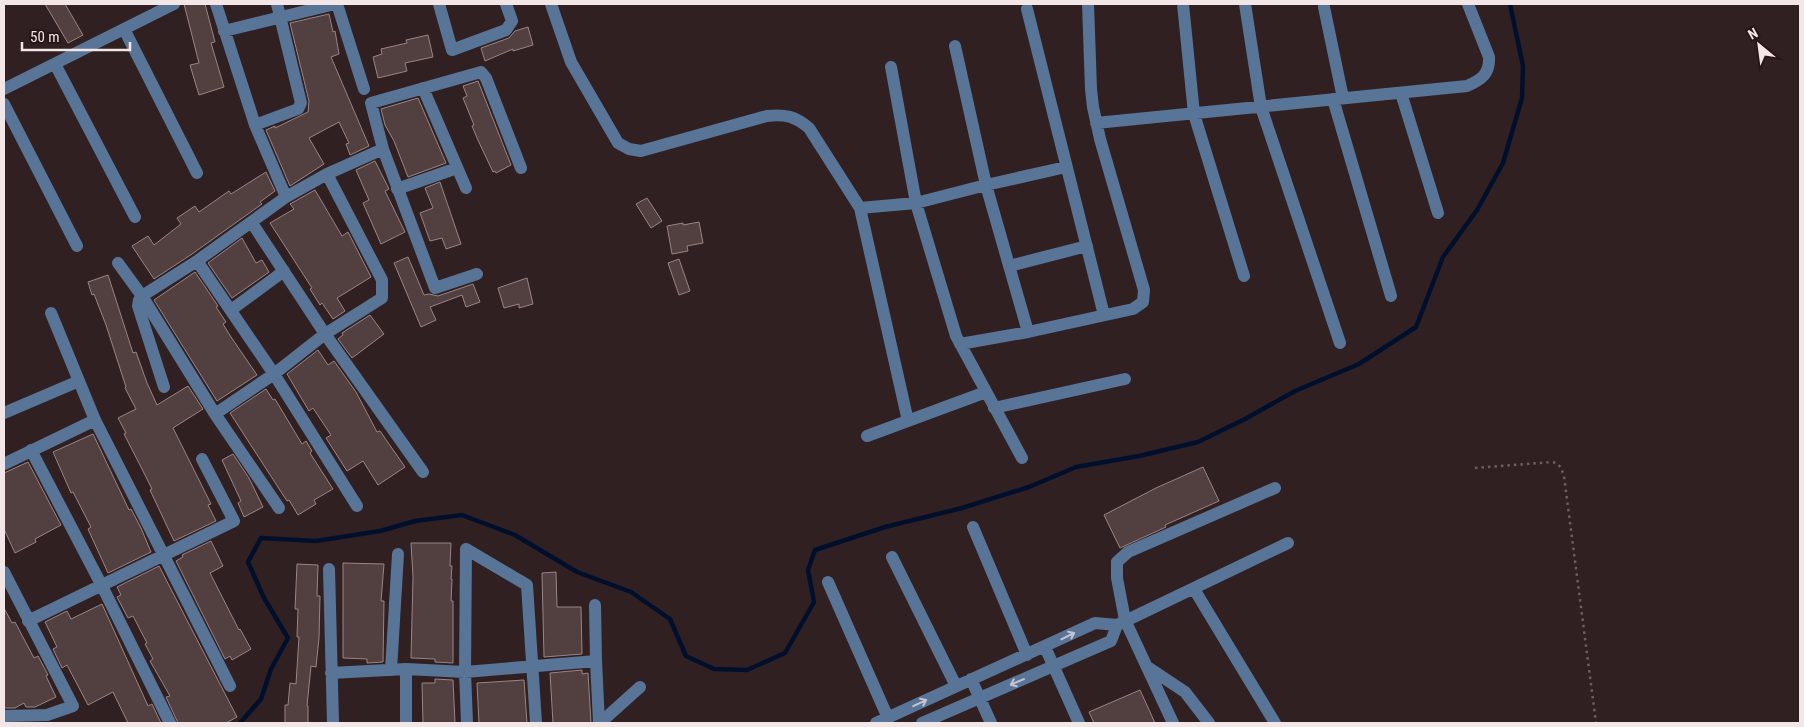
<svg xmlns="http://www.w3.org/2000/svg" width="1804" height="727" font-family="'Roboto Condensed',sans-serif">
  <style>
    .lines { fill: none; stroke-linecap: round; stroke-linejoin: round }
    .stream { stroke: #00102c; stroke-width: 4.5 }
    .building { fill: #523f40; stroke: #9b8486 }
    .path { stroke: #6e5e5f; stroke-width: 2.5; stroke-dasharray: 2.5 4; stroke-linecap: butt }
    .minor { stroke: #587598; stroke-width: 12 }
    .oneway { stroke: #c4c4cf }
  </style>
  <rect width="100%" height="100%" fill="#312021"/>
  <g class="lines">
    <path class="stream" d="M240,723L261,699L271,669L288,638L264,598L248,562L261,538L316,541L380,531L415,521L462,515L515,535L577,572L631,592L670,619L686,656L714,669L747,670L785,653L814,602L808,570L815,550L885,527L962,508L1029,487L1076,467L1139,456L1198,442L1245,419L1295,391L1359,364L1416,327L1443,257L1477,210L1503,163L1522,98L1523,66L1510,4"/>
  </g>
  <path class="building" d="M45,4H65L83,35L68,43Z
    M184,4H205L215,42L211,43L224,87L199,95L190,65L199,63Z
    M329,14L333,32L335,31L339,54L331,57L369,146L350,155L346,144L349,143L339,122L309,138L324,164L290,186L266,130L275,126V128L308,112L309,101L290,23Z
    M528,27L533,45L513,51V49L485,61L481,48L509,38L515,31Z
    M428,35L433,57L405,63L407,71L378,78L373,57L382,54L381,49L407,43L406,40Z
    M478,81L511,165L496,173L495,171L493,172L477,138L472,126L474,125L463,98L467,96L463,86Z
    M418,98L446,163L408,177L394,141L385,125L381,109Z
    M375,161L389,189L385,191L405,232L381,244L363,203L369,200L356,170Z
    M266,172L275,191L260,202L262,204L192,254L154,279L132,246L148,236L154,245L181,224L177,218L195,206L199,212L229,191L231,194Z
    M440,182L461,244L446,249L442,238L430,241L420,213L433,208L425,188Z
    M315,190L342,236L348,232L371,277L337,298L345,311L333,319L322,303L320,305L310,289L312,288L270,223L294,209L290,204Z
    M647,198L662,221L651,228L636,204Z
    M699,222L703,243L687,246L688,251L672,254L667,226L683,223V225Z
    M242,238L256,263L262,260L269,272L232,298L208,263Z
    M408,257L424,295L429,294L438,296L473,284L480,302L466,307L462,295L430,307L436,320L421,327L394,263Z
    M679,259L690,291L679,295L668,263Z
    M195,272L218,306L216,307L226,322L223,324L231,337L257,375L217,401L154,300Z
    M108,275L133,353L136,352L147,383L157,405L188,386L203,409L173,428L211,504L208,505L216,521L174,541L150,490L152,489L142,469L124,434L126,433L118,418L136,409L125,388L126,387L106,325L94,294L92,295L88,282Z
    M527,278L533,304L519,308V304L504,308L498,288Z
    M370,315L384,334L352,358L338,339L343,335L342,333Z
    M318,350L328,365L334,361L356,392L377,432L380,431L405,467L378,485L363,461L347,471L326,438L331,435L313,408L309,411L287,374Z
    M266,389L273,400L275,399L302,444L306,441L312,451L310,453L333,489L314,500L316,504L298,515L289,500L287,501L230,413Z
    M93,434L129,510L131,509L141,528L151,552L108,573L88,529L91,527L73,492L71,493L53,452Z
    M233,454L249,478L263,507L244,517L238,503L241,501L222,460Z
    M28,462L61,525L35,539L36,542L15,553L4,529V473Z
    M1203,467L1219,501L1165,525L1166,527L1120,548L1104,515L1156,488Z
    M211,541L223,566L210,573L239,630L240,629L251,649L232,660L230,656L225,659L176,561L183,557L182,555Z
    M411,543H451L450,566H452L451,579H452L451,601H453V663L435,662V659L411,658L413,577Z
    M343,563L384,564L381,601H384L383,662L367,663V659L343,658Z
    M297,564L318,565L317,596H320L319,638L316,667L311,666L307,706H308V723H285V705H288L290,683L296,684L299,637H297L298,609H295Z
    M159,566L237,717L226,723H178L166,697L170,696L150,661L153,659L145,644L147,643L133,616L128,618L117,597L121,595L117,587Z
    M556,572L557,607H581L582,654L544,657L542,573Z
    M102,604L148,706L152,704L161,723H128L113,692L88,705L67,665L62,668L53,649L57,647L45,622L67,611L71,619Z
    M4,608L12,623L15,622L34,658L38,656L48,675L46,676L56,697L35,707H26L24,703L15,708H4Z
    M582,670V674L588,673L591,723H553L550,673Z
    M435,679L453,680L455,723H423L422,683H435Z
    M524,680L527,723H479L477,683Z
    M1140,690L1155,723H1094L1089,712Z"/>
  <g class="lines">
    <path class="path" d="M1475,468L1551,462C1560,463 1561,468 1564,476L1596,723"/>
    <path class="minor" d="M216,4L255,125L286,197
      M337,4L364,89
      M439,4L452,50L506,30L512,21L506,4
      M551,4L571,62L618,143L629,149L641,151L767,116C785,114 795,116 809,128L860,208L908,421
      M1183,4L1194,114L1244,276
      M1245,4L1261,107L1340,343
      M1324,7L1343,98
      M1027,9L1104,315
      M124,29L197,173
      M224,31L335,4
      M955,46L986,185L1028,332
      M55,64L135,217
      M891,67L916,203L956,336L1022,458
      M423,88L466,188
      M4,89L174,4
      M1401,93L1438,213
      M1333,99L1391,296
      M4,104L77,246
      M1096,123L1467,86C1481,80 1490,74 1489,57L1468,4
      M255,125L298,109L301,103L277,4
      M397,189L457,168
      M860,208L916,203L986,185L1066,167
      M252,223L325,334L423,472
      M197,261L274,374L357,506
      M118,263L142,296L215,414L279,508
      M1009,266L1087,246
      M477,274L435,288L383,149L371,103L481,72L486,78L521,168
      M231,310L284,271
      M51,313L95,420L230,686
      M960,344L1028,332L1133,309L1143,302L1144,290L1100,139L1093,107L1091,89L1088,4
      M164,387L138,306L139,300L142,296L197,261L286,197L327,174L383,149
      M994,408L1125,379
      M4,413L79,381
      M215,414L274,374L325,334L382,298V280L327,174
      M867,436L986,392
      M31,450L102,586L170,723
      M4,464L95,420
      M973,527L1027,655
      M466,549L527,585L536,723
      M466,549L465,672L467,723
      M892,557L956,686
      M329,569L333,723
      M4,572L73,706L47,715L4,716
      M828,582L888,718
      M1194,589L1275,723
      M595,605L596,661L599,723
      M28,621L234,521L202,459
      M1045,647L1079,723
      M1149,668L1185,692L1209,723
      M406,669V723
      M391,670L398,554
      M331,673L406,669L465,672L596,661
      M971,679L991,723
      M600,723L640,687
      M876,723L1095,623L1117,625L1288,543
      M922,723L1111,641L1117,625
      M1173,723L1125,620L1117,578V562L1128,552L1275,488"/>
  </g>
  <defs><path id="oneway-shaft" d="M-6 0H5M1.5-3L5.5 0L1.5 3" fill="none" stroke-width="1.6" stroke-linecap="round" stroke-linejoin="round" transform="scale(1.25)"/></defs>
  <g class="oneway">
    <use href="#oneway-shaft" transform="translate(1068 636) rotate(-26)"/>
    <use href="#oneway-shaft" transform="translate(1017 682) rotate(157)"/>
    <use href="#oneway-shaft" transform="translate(920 703) rotate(-25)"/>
  </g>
  <rect width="1804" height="727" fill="none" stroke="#f3e6e7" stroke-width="10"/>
  <g transform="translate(1759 45) rotate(331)" stroke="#271618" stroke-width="4" paint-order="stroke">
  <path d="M0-4L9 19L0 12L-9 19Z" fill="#f3e6e7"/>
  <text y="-8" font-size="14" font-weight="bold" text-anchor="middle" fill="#f3e6e7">N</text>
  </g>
  <path d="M22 42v8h108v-8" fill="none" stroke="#f3e6e7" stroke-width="2.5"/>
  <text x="30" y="42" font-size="15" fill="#f3e6e7" stroke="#271618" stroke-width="4" paint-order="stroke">50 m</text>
</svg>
